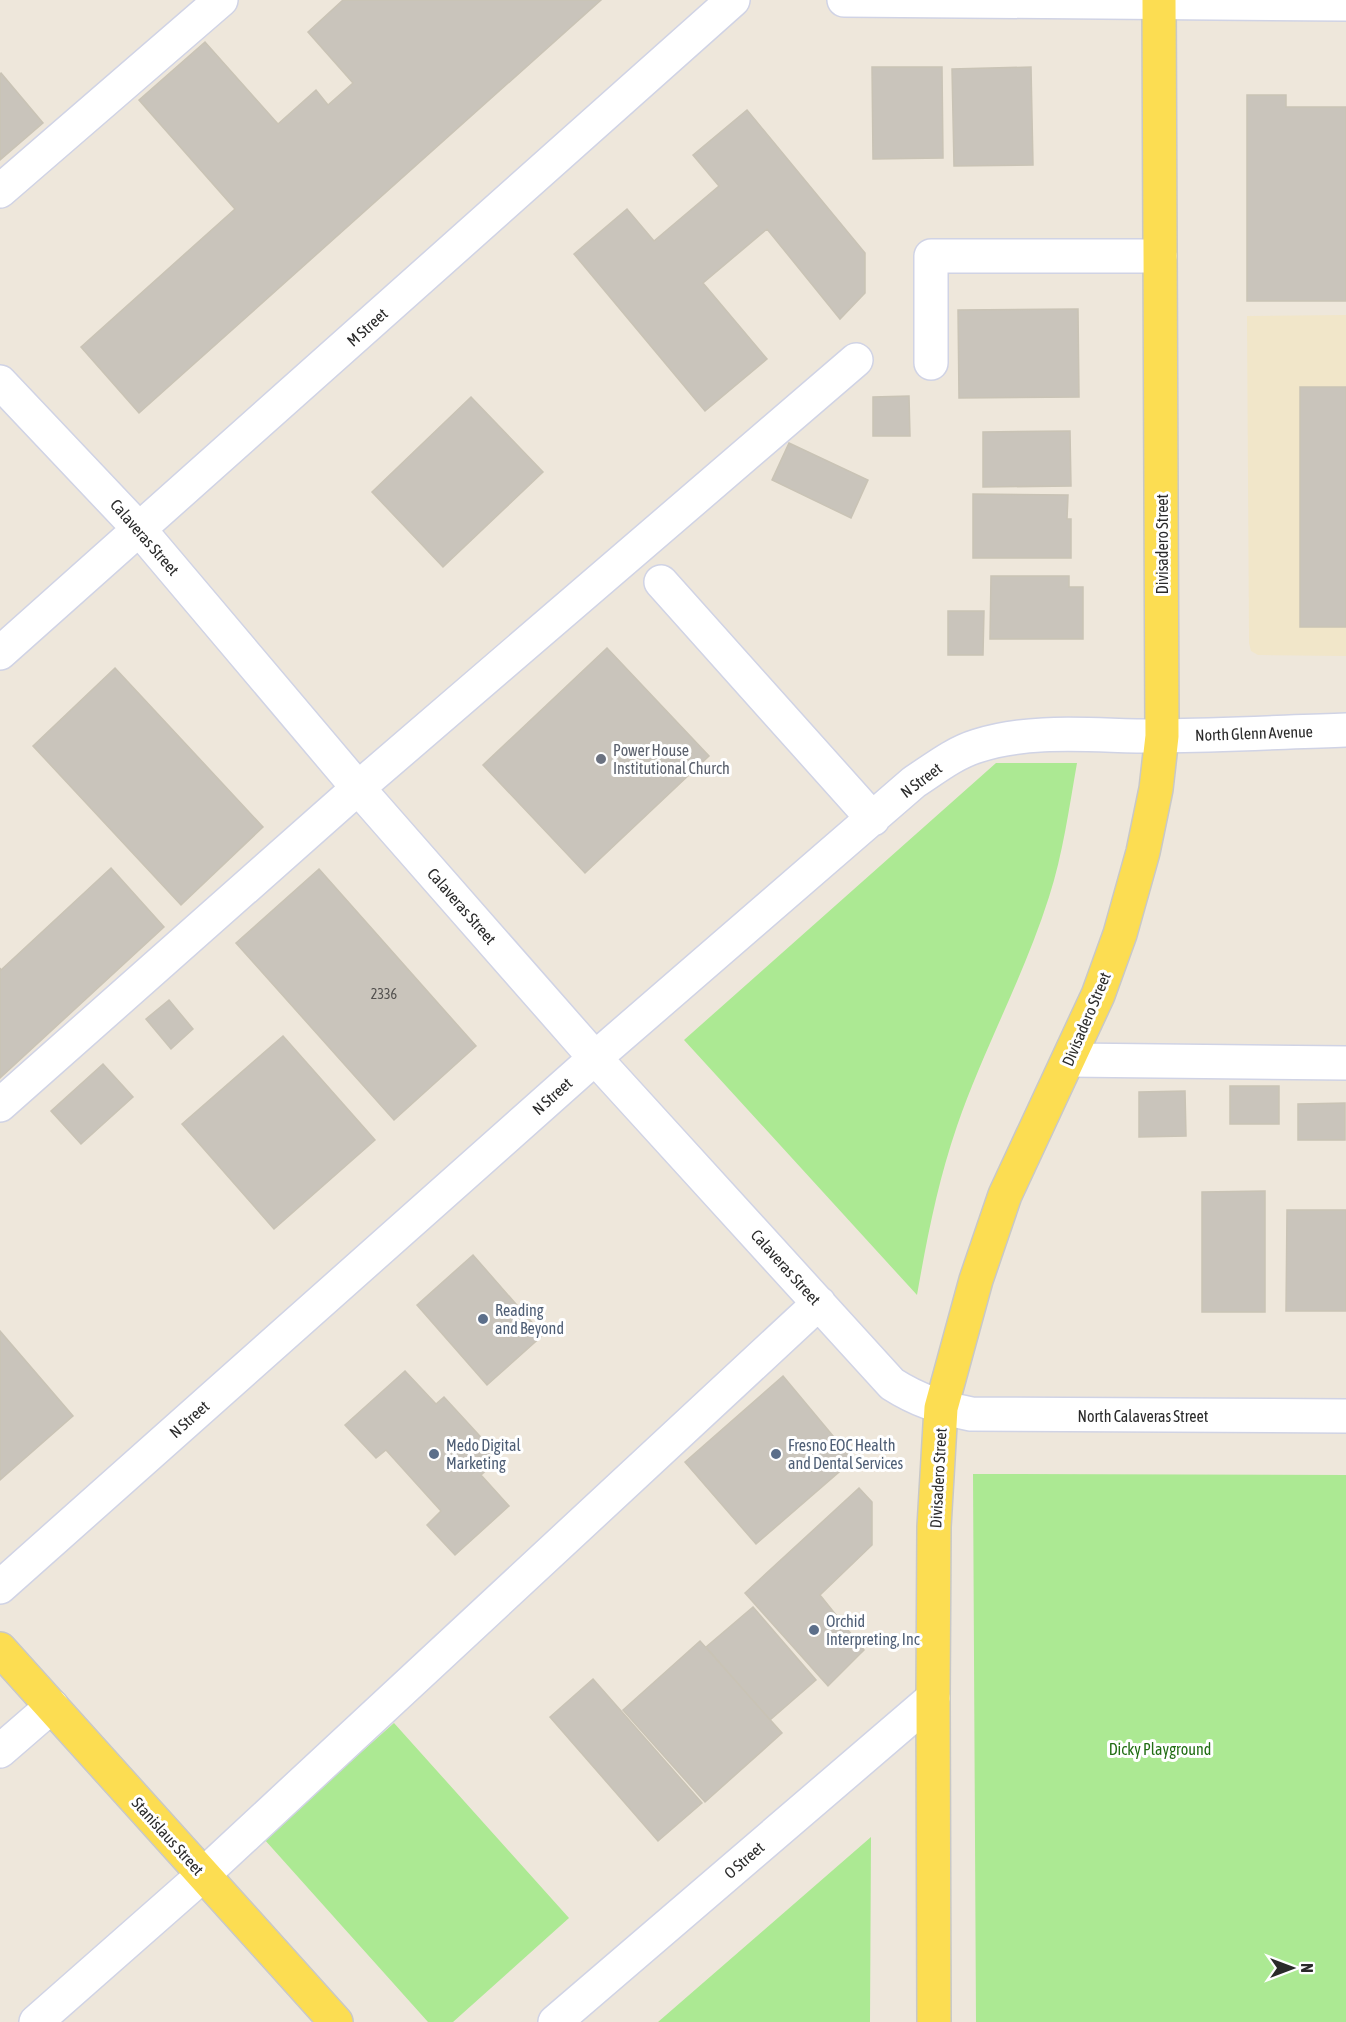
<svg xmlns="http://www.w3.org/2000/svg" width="1346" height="2022" font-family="'Asap Condensed',sans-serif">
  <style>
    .education { fill: #f1e6c9 }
    .green { fill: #ace993 }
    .building { fill: #c9c4bb; stroke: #c9c3b5; stroke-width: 1.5 }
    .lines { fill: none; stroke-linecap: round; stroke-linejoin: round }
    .minor-casing { stroke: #d0d3e5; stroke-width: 36 }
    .major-casing { stroke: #c8c8c8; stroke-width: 36 }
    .minor { stroke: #fff; stroke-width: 33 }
    .major { stroke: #fcdd52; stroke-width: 33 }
    .worship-dot { fill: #6b7280; stroke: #fff; stroke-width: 2 }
    .service-dot { fill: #5c6f8a; stroke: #fff; stroke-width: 2 }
    .labels { text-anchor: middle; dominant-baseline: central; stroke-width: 6; stroke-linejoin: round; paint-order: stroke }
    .number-label { font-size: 14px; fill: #52504e }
    .street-label { font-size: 16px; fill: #2a2a2a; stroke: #fff }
    .worship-label { font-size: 16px; fill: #5b616d; stroke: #fff; text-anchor: start }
    .service-label { font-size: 16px; fill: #4e5e75; stroke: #fff; text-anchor: start }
    .park-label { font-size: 16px; fill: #226e14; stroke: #fff }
  </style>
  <rect width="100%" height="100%" fill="#eee7db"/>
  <path class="education" d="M1346,315V656L1258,655L1251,651L1249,643L1247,316Z"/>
  <path class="green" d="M996,763H1077C1069,808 1063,854 1049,897C1024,976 984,1048 957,1126C938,1181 927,1238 917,1295L684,1040Z
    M973,1474L1346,1475V2022H976Z
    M394,1723L569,1918L453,2022H428L264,1839Z
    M871,1837L870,2022H658Z"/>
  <path class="building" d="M343,0H601L139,413L81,347L235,209L139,100L205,42L278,124L316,90L328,105L353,83L308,32Z
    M872,67H942L943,158L873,159Z
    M1031,67L1033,165L954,166L952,69Z
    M1,73L43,123L0,160V74Z
    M1247,95H1286V107H1346V301H1247Z
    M747,110L865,253V293L840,319L767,229L703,283L767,359L705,411L574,254L627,209L654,241L719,186L693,155Z
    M1078,309L1079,397L959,398L958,310Z
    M1300,387H1346V627H1300Z
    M909,396L910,436H873V397Z
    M471,397L543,472L443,567L372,492Z
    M1070,431L1071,486L983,487V432Z
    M789,443L868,480L851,518L772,480Z
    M973,494L1068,495L1067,519H1071V558H973Z
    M991,576H1069V587H1083V639H990Z
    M948,611H984L983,655H948Z
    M607,648L709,756L585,873L483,765Z
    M115,668L263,827L181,905L33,746Z
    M111,868L164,927L0,1078V968L1,970Z
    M319,869L476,1046L394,1120L236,943Z
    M169,1000L193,1029L171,1049L146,1019Z
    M283,1036L375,1140L274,1229L182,1124Z
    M103,1064L133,1097L81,1144L51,1111Z
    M1230,1086H1279V1124H1230Z
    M1185,1091L1186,1136L1139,1137V1092Z
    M1345,1103V1140H1298V1104Z
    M1265,1191V1312H1202V1192Z
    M1287,1210H1346V1311H1286Z
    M473,1255L543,1335L487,1385L417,1305Z
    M0,1331L73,1416L0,1480Z
    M405,1371L436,1404L444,1397L500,1458L481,1475L509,1506L455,1555L427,1525L441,1511L386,1450L376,1458L345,1425Z
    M783,1376L853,1460L756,1544L685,1462Z
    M859,1488L872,1502V1545L820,1595L864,1650L828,1686L745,1593Z
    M753,1607L816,1680L770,1720L706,1647Z
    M700,1641L782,1733L705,1802L623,1710Z
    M593,1679L702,1803L658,1841L550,1717Z"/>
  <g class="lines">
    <defs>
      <path id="minor" d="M844,0L1346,4
        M0,191L221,0
        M931,363V256H1160
        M0,382L139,529L358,788L595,1058L892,1384C917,1400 941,1408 971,1414L1346,1416
        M661,582L873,819
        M0,653L733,0
        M1069,1060L1346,1063
        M0,1105L358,788L856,360
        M0,1587L595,1058L914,782C934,769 954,753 977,746C1036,727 1102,737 1163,736C1224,735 1285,732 1346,730
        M0,1751L52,1706
        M36,2022L203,1875L819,1303
        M555,2022L933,1698"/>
      <path id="major" d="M0,1649L336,2022
        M934,2022L933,1698L934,1527L941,1408L976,1280L1005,1195L1098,995L1120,934L1143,852L1156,789L1162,736L1159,0"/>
    </defs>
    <use href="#minor" class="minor-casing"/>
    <use href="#major" class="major-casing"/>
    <use href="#minor" class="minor"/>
    <use href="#major" class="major"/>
  </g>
  <circle class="worship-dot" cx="601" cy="759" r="6"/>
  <g class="service-dot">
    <circle cx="483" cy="1319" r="6"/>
    <circle cx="434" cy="1454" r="6"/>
    <circle cx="776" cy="1454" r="6"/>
    <circle cx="814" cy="1630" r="6"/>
  </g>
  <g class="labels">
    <g class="number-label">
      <text x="384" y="994">2336</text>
    </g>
    <g class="street-label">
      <text transform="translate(367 327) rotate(-42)">M Street</text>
      <text transform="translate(145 537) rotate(49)">Calaveras Street</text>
      <text transform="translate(1162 544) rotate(-90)">Divisadero Street</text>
      <text transform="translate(1254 733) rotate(-2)">North Glenn Avenue</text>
      <text transform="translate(921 780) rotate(-37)">N Street</text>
      <text transform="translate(462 906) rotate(49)">Calaveras Street</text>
      <text transform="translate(1086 1019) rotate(-67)">Divisadero Street</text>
      <text transform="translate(552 1096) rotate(-42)">N Street</text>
      <text transform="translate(786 1267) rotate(48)">Calaveras Street</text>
      <text x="1143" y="1416">North Calaveras Street</text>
      <text transform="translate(189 1419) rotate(-42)">N Street</text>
      <text transform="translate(938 1478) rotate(-87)">Divisadero Street</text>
      <text transform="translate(168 1836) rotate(48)">Stanislaus Street</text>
      <text transform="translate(744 1860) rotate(-41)">O Street</text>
    </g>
    <g class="worship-label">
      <text x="613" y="750">Power House<tspan x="613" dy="18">Institutional Church</tspan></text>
    </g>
    <g class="service-label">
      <text x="495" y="1310">Reading<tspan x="495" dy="18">and Beyond</tspan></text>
      <text x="446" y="1445">Medo Digital<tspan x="446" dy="18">Marketing</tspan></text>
      <text x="788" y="1445">Fresno EOC Health<tspan x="788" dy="18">and Dental Services</tspan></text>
      <text x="826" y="1621">Orchid<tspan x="826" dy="18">Interpreting, Inc</tspan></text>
    </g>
    <g class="park-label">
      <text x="1160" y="1749">Dicky Playground</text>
    </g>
  </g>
  <g transform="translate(1292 1968) rotate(90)" stroke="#ffffff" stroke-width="4.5" paint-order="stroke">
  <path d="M0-4.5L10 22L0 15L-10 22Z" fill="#2a2a2a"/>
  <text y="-9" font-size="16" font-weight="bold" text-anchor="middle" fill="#2a2a2a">N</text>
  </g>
</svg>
